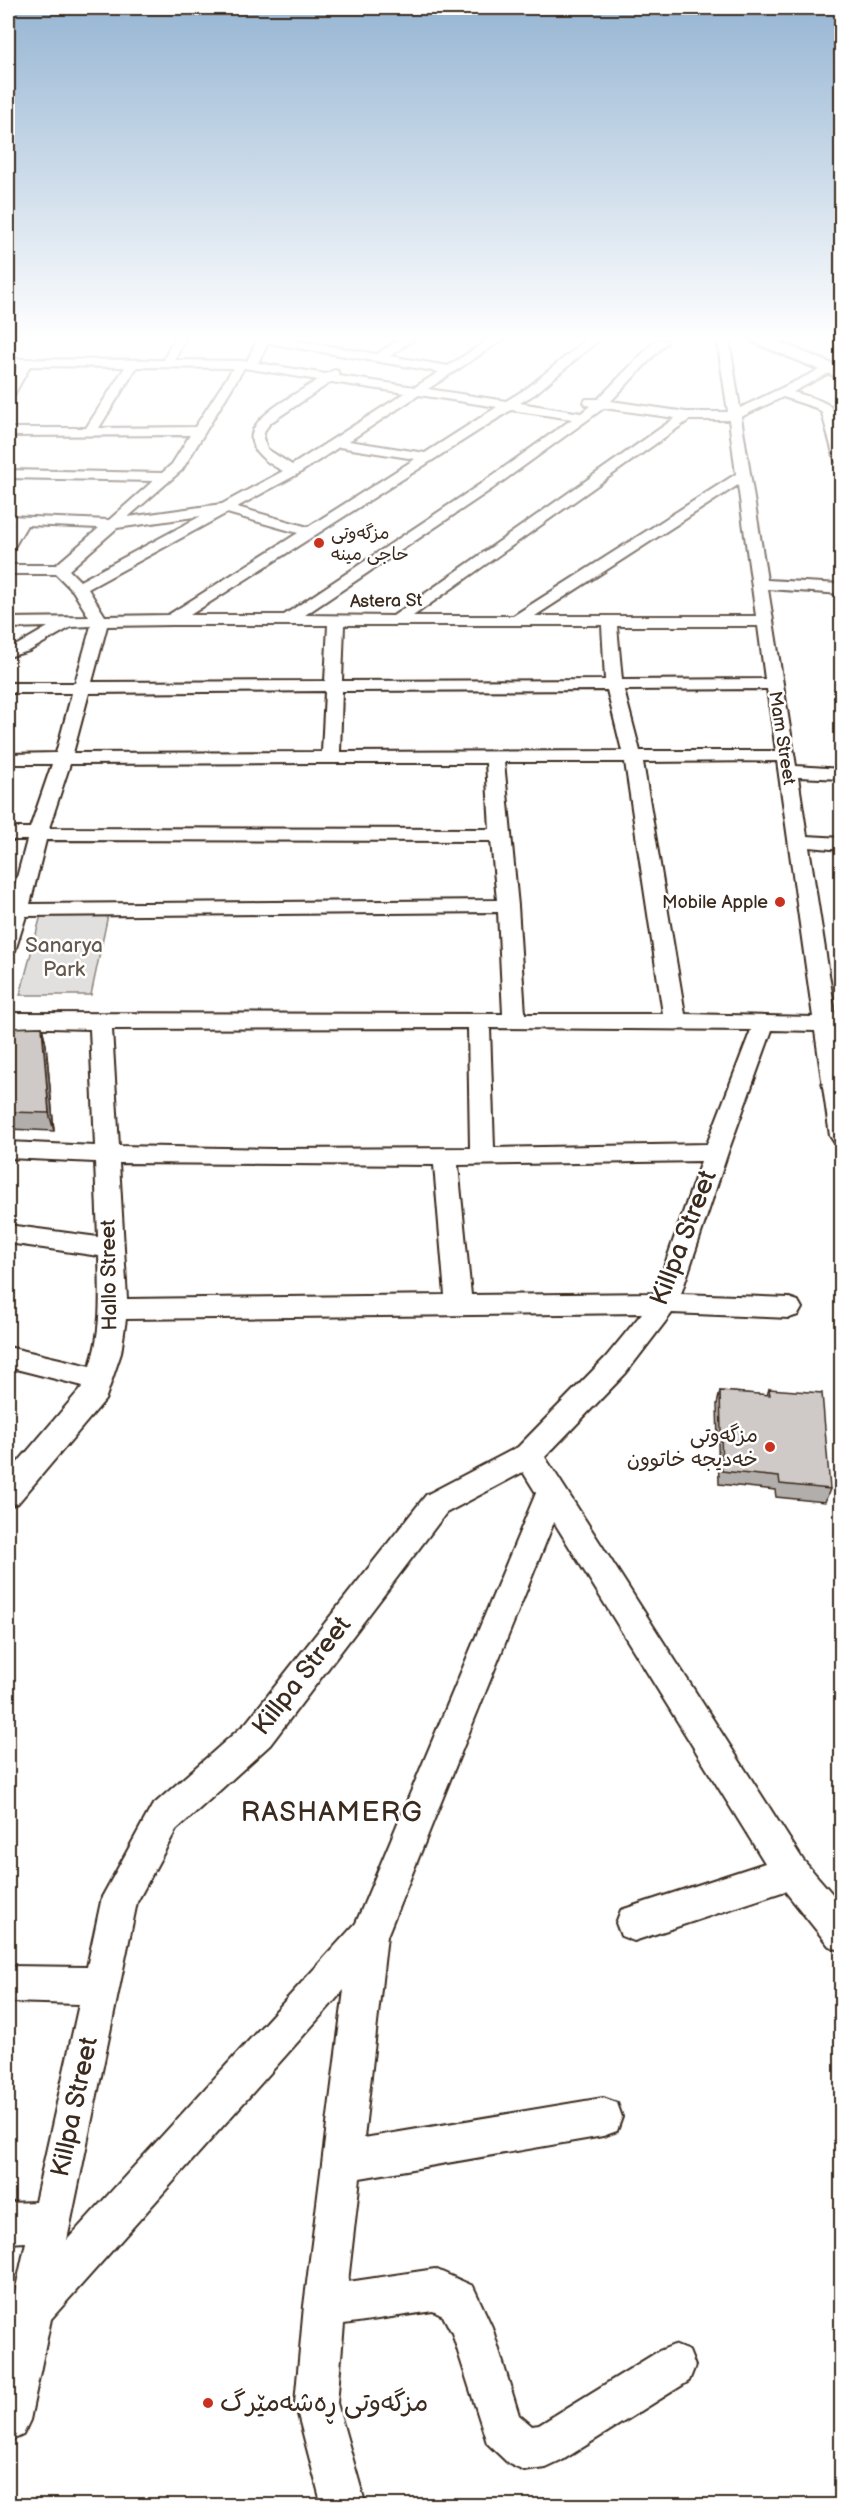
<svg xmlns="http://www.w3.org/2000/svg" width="849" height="2513" font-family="'Balsamiq Sans','Playpen Sans Arabic',sans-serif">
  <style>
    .green { fill: #e2e0de; stroke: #8e857e; stroke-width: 1.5 }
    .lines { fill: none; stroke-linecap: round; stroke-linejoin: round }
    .minor-casing { stroke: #3b2a1e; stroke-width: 4 }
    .major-casing { stroke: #3b2a1e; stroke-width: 5 }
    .minor { fill: #fff; fill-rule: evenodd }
    .major { fill: #fff; fill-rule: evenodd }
    .wall { fill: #b2aeab; stroke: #3b2a1e; stroke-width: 1.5 }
    .shaded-wall { fill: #918d8b; stroke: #3b2a1e; stroke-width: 1.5 }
    .building { fill: #cfcac7; stroke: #3b2a1e; stroke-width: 1.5 }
    .poi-dot { fill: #c8321e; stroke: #fff; stroke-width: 2 }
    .labels { text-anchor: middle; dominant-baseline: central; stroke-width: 5; stroke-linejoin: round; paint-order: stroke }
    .far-poi-label { font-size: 18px; fill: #3b2a1e; stroke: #fff; text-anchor: start }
    .far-street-label { font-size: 18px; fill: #3b2a1e; stroke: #fff }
    .park-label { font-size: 21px; fill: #65584e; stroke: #fff }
    .street-label { font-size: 21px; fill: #3b2a1e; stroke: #fff }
    .poi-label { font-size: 21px; fill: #3b2a1e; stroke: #fff; text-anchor: end }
    .near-street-label { font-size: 26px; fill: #3b2a1e; stroke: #fff }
    .near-poi-label { font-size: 26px; fill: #3b2a1e; stroke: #fff; text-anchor: start }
    .near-neighbourhood-label { font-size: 27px; letter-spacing: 1.5px; fill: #3b2a1e; stroke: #fff }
  </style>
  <rect width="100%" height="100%" fill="#fff"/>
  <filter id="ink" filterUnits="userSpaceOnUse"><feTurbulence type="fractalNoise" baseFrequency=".0167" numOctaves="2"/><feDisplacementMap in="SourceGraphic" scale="12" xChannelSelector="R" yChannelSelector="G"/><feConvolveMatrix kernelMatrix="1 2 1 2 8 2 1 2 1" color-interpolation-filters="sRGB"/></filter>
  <g filter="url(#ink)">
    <path class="green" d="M41,915H108L91,995H20Z"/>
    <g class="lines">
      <defs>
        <path id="minor" d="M8,339H16L12,346L8,347Z
          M173,339H185L175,360L247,361L258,339H287L377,354L400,339H414L390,356L448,366L490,339H504L428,389L506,401L527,388L587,339H600L535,394L520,403L581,413L590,406L586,405L584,402L586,399H598L657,339L668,341L611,401L686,412H728L717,339H729L740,408L827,366H835L837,369L793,392C803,395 816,398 825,403C845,413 842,446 842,465L835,461L822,413L816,408L783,397L741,417L767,580L842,584V594L768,589L796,766L842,769V779L798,777L807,836L842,838V850L809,847L842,1057V1144L834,1142L830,1136L815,1031L772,1030L728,1152L681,1294L789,1298L798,1301L802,1308L798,1315L789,1318L672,1313L626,1373L545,1457L803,1860L842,1905V1951L829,1946L785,1891L634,1941L621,1936L616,1923L621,1910L765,1863L554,1522L387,1936L364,2138L603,2098L617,2103L622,2117L617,2131L603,2136L360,2178L348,2282L435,2269L473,2286L492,2327L519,2415L532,2426L539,2425L659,2351L674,2345L689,2351L695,2366L689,2381L561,2461L546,2468L524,2471L509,2464L487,2443L452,2333L443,2316L433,2311L344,2324L337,2403L366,2506H322L295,2403L304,2306L344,1990L51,2319L30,2420L23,2435L8,2442V2325L26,2242L8,2243V2203L35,2202L79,2004L8,2002V1966L87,1967L102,1897L152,1806L246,1723L426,1495L518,1447L606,1357L642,1313L126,1319L121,1353L105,1400L18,1503L8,1506V1474L83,1386L8,1367V1347L90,1366C102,1330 100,1293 99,1256L8,1243V1225L98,1237L95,1162L8,1158V1142L95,1146L90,1029L8,1027V1013L503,1014L498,912L26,916L15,951L8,953V911L27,840H8V828H30L52,764H8V754L56,753L72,693H8V683H75L91,626L71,627L29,651L8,657V647L17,645L48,627L8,628V618L89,617L73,591L56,574H8V565H56L99,528L27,525L13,549L8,550V534L13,524H8V516L109,520L153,481L8,478V470L162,473L172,464L190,435L8,436V428H86L125,367L30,366L14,395L8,399V385L18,366L8,365V359L164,360ZM268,343L439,372L415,387L339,376L338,371L334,370L326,374L258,363ZM137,367L233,368L195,427L99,428ZM244,368L318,380C280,404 211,434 283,471L222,504L128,517L182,470ZM331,382L405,393L292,465L267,449L263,438L265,430L270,423ZM419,395L497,407L425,453L349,441ZM604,408L675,418L393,616L305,615L492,489ZM511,410L572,419L482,483L284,615H190ZM689,420H729L736,474L513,616H413ZM339,447L415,459L308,527L237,507L298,474ZM738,485L756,616H535ZM227,513L298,533L168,615L105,616L88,589ZM201,516L80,581L69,570L117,528ZM172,625H328L325,681L92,682L107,626ZM344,625H602L605,680L342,681ZM617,626H758L765,679L622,680ZM767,689L776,751H640L624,690ZM607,690L622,751L340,752L342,691ZM325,691L322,752L73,753L89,693ZM777,761L813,1017L685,1014L643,762ZM504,762H625L663,1014H525L518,906ZM326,763H486L490,829L49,828L70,764ZM46,840L491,841L497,900L30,904ZM468,1028L470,1148L273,1149L119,1146L112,1029ZM490,1028L751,1030L707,1144L494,1148ZM701,1161L655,1293L471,1295L458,1165ZM119,1163L434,1165L445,1295L127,1299ZM523,1472L536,1493L356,1923L67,2240L137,1902L176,1830L270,1745L446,1513Z"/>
        <path id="major" d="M751,339H772L842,368V379L753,342Z"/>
      </defs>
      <use href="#minor" class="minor-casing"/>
      <use href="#major" class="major-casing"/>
      <use href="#minor" class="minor"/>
      <use href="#major" class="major"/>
    </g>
    <path class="wall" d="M42,1027L46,1045L54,1131L8,1129V1028Z
      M769,1389L830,1489L825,1502L776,1497L775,1490L719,1484L717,1404L720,1391L767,1395Z"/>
    <path class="shaded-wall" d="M42,1027L46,1045L54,1131L49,1113Z"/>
    <path class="building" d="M42,1027L49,1113L8,1112V1028Z
      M769,1389L822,1393L830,1489L780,1484L779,1477L722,1471L720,1391L770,1395Z"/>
  </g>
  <linearGradient id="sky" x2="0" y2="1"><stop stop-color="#96b5d3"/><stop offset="0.49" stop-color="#fff"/><stop offset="1" stop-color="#fff" stop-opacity="0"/></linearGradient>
  <rect width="849" height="691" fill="url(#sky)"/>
  <g class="poi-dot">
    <circle cx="319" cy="543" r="6"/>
    <circle cx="780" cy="902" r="6"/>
    <circle cx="770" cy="1447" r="6"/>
    <circle cx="208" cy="2403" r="6"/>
  </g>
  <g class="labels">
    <g class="far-poi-label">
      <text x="331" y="533">مزگەوتی<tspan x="331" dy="21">حاجی مینە</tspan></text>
      <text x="768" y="902" text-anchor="end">Mobile Apple</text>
    </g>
    <g class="far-street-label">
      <text transform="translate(386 601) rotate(-1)">Astera St</text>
      <text transform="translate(782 738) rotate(81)">Mam Street</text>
    </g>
    <g class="park-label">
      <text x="64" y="945">Sanarya<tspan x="64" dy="24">Park</tspan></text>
    </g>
    <g class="street-label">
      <text transform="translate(109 1275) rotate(-91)">Hallo Street</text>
    </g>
    <g class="poi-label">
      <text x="758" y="1435">مزگەوتی<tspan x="758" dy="24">خەدیجە خاتوون</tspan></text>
    </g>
    <g class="near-street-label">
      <text transform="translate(684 1238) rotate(-69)">Killpa Street</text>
      <text transform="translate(302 1676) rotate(-52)">Killpa Street</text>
      <text transform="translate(75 2107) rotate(-78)">Killpa Street</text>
    </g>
    <g class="near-poi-label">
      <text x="220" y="2403">مزگەوتی ڕەشەمێرگ</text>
    </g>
    <g class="near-neighbourhood-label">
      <text x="332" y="1813">RASHAMERG</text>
    </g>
  </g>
  <rect width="849" height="2513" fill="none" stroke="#fff" stroke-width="30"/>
  <rect x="15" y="15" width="819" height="2483" fill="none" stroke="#3b2a1e" stroke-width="2" filter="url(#ink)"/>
</svg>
